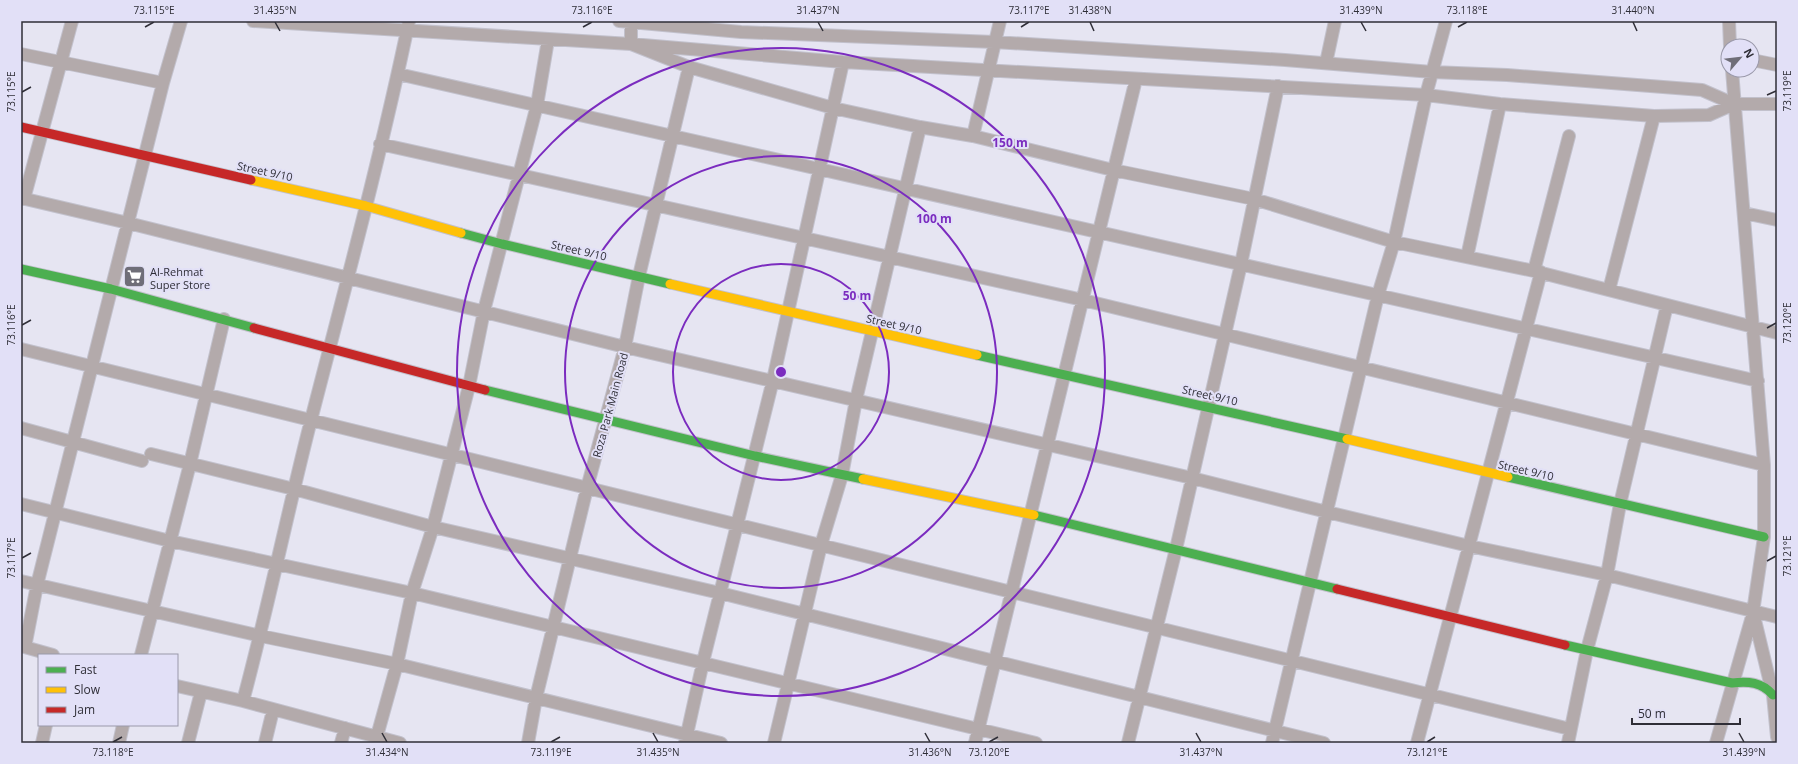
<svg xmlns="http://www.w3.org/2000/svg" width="1798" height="764" font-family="'Open Sans',sans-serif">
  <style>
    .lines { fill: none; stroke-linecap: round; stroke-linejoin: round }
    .street-casing { stroke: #c2c1cc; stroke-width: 14 }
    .fast-casing { stroke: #c2c1cc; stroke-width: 11 }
    .slow-casing { stroke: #c2c1cc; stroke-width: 11 }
    .jam-casing { stroke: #c2c1cc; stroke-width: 11 }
    .street { stroke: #b3aaab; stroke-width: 12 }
    .fast { stroke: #4caf50; stroke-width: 9 }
    .slow { stroke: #ffc107; stroke-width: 9 }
    .jam { stroke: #c62828; stroke-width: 9 }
    .ticks { fill: none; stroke: #2f2e37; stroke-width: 1.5 }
    .ring { fill: none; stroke: #7b2cbf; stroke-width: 2 }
    .labels { text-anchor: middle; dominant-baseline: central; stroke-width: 4; stroke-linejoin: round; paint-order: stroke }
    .street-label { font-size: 11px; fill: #2f2e37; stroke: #e2e0f7 }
    .poi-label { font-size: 11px; fill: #2f2e37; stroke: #e2e0f7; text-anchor: start }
    .centre { fill: #7b2cbf; stroke: #e2e0f7; stroke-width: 2 }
    .ring-label { font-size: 12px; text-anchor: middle; font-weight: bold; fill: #7b2cbf; stroke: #e2e0f7; stroke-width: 4; stroke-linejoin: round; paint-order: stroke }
    .neatline { fill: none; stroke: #2f2e37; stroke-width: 1.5 }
    .ticks-label { font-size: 10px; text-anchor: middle; fill: #2f2e37 }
  </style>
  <rect width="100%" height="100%" fill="#e6e5f2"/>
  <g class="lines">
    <defs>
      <path id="street" d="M253,21L631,44L689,67L833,108L920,127L973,136L1113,170L1254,199L1394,242L1534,271L1777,333
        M619,21L741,32L994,42L1285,60L1432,72L1507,75L1702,90L1734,104H1777
        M631,21V44L843,62L1426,95L1500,104L1654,116L1709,115L1734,104
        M1729,21L1730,46
        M21,54L163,83
        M1752,60L1777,65
        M1326,63L1335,21
        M1732,70L1764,465V537L1753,612L1773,695L1777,737
        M398,74L1758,381
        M973,136L1000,21
        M380,144L1083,300L1764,465
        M21,198L128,223L625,347L1192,478L1327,512L1469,546L1607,575L1777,617
        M24,199L72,21
        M1744,213L1777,220
        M1467,257L1500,104
        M1534,271L1569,136
        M1609,290L1654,116
        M21,349L1570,729
        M21,428L142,461
        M151,454L294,489L433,527L720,593L1324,743
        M21,504L170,541L412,593L1036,743
        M21,581L261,636L397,664L721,743
        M21,646L53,655
        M25,647L37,585L163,83L181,21
        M141,655L190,464L224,319
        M177,686L243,701L400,743
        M243,701C268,608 287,514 311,420C345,288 381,155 409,21
        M377,736L397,664L412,593L433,527L469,386L484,311L537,105L548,40
        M42,743L46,725
        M119,743L123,725
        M188,743L201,692
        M265,743L273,710
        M341,743L345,728
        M528,743L536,698L587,488L625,347L639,276L689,67
        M685,743L703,662L773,380L843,62
        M774,743L821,545L842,475L856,400L920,127
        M975,743L1136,79
        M1128,743L1176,549L1241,264L1278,86
        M1272,743L1378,295L1394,242L1426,95L1446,21
        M1417,743L1541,272
        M1568,743L1587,650L1607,575L1620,504L1667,305
        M1716,743L1753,613"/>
      <path id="fast" d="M461,233L502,244L670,284
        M21,269L111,289L254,328
        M977,355L1347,439
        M485,390L755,456L863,479
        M1508,477L1764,537
        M1034,515L1337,589
        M1565,645L1732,683C1748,681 1762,682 1773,695"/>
      <path id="slow" d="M251,180L366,206L461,233
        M670,284L977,355
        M1347,439L1508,477
        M863,479L1034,515"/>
      <path id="jam" d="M21,127L251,180
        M254,328L485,390
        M1337,589L1565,645"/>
    </defs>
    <use href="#street" class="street-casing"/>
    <use href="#fast" class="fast-casing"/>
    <use href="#slow" class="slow-casing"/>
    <use href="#jam" class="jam-casing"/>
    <use href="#street" class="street"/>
    <use href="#fast" class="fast"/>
    <use href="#slow" class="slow"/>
    <use href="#jam" class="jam"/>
  </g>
  <path class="ticks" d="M275,22L280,31M818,22L823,31M1090,22L1094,31M1361,22L1366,31M1633,22L1637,31M145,27L154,22M583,27L592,22M1021,27L1029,22M1458,27L1467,22M22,92L31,87M1767,95L1776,91M22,325L31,320M1767,328L1776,323M22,558L31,553M1767,561L1776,556M382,733L387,742M653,733L658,742M925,733L930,742M1196,733L1201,742M1739,733L1744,742M113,742L122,737M551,742L560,737M989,742L998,737M1427,742L1435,737"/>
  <g class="ring">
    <circle cx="781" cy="372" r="108"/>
    <circle cx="781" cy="372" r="216"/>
    <circle cx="781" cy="372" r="324"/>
  </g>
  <defs>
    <symbol id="supermarket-square" viewBox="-11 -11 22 22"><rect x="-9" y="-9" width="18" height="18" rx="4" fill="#6f6e78" stroke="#e2e0f7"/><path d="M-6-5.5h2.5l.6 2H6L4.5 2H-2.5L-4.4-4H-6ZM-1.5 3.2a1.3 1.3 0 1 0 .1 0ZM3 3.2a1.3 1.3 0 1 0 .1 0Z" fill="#fff"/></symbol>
  </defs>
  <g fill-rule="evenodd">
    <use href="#supermarket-square" x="122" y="264" width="25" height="25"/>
  </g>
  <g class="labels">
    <g class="street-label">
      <text transform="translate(265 171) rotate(12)">Street 9/10</text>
      <text transform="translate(579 250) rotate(13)">Street 9/10</text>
      <text transform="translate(894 324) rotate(13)">Street 9/10</text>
      <text transform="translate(1210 395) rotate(13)">Street 9/10</text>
      <text transform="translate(610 405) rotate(-75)">Roza Park Main Road</text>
      <text transform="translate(1526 470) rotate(13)">Street 9/10</text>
    </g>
    <g class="poi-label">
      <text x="150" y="271">Al-Rehmat<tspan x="150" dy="13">Super Store</tspan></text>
    </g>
  </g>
  <circle cx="781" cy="372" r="6" class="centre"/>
  <g class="ring-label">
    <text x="1010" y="147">150 m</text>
    <text x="934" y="223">100 m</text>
    <text x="857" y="300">50 m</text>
  </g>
  <rect width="1798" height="764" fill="none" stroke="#e2e0f7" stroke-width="44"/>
  <rect x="38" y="654" width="140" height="72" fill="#e2e0f7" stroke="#9a99aa"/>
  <rect x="46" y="667" width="20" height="6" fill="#4caf50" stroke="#9a99aa"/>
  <text x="74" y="674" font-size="12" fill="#2f2e37">Fast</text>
  <rect x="46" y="687" width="20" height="6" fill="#ffc107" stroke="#9a99aa"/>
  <text x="74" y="694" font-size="12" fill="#2f2e37">Slow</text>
  <rect x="46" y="707" width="20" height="6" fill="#c62828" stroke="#9a99aa"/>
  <text x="74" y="714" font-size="12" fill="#2f2e37">Jam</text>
  <g transform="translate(1740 58) rotate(62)"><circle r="19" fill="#e2e0f7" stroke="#9a99aa"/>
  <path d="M0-3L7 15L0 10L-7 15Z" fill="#6f6e78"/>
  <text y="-6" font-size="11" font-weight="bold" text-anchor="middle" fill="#2f2e37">N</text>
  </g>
  <path d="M1632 718v6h108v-6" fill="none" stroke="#2f2e37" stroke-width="2"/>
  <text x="1638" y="718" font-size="12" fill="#2f2e37" stroke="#e2e0f7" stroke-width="3" paint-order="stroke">50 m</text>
  <rect x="22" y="22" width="1754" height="720" class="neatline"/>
  <g class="ticks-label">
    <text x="154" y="14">73.115°E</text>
    <text x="275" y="14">31.435°N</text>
    <text x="592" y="14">73.116°E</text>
    <text x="818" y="14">31.437°N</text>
    <text x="1029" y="14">73.117°E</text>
    <text x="1090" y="14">31.438°N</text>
    <text x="1361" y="14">31.439°N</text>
    <text x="1467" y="14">73.118°E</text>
    <text x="1633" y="14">31.440°N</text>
    <text transform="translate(1787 91) rotate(-90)" y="4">73.119°E</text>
    <text transform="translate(11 92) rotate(-90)" y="4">73.115°E</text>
    <text transform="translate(1787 323) rotate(-90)" y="4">73.120°E</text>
    <text transform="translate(11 325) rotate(-90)" y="4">73.116°E</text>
    <text transform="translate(1787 556) rotate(-90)" y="4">73.121°E</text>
    <text transform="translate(11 558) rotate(-90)" y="4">73.117°E</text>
    <text x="113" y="756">73.118°E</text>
    <text x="387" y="756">31.434°N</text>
    <text x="551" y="756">73.119°E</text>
    <text x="658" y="756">31.435°N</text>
    <text x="930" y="756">31.436°N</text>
    <text x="989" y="756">73.120°E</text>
    <text x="1201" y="756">31.437°N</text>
    <text x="1427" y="756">73.121°E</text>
    <text x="1744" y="756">31.439°N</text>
  </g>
</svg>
